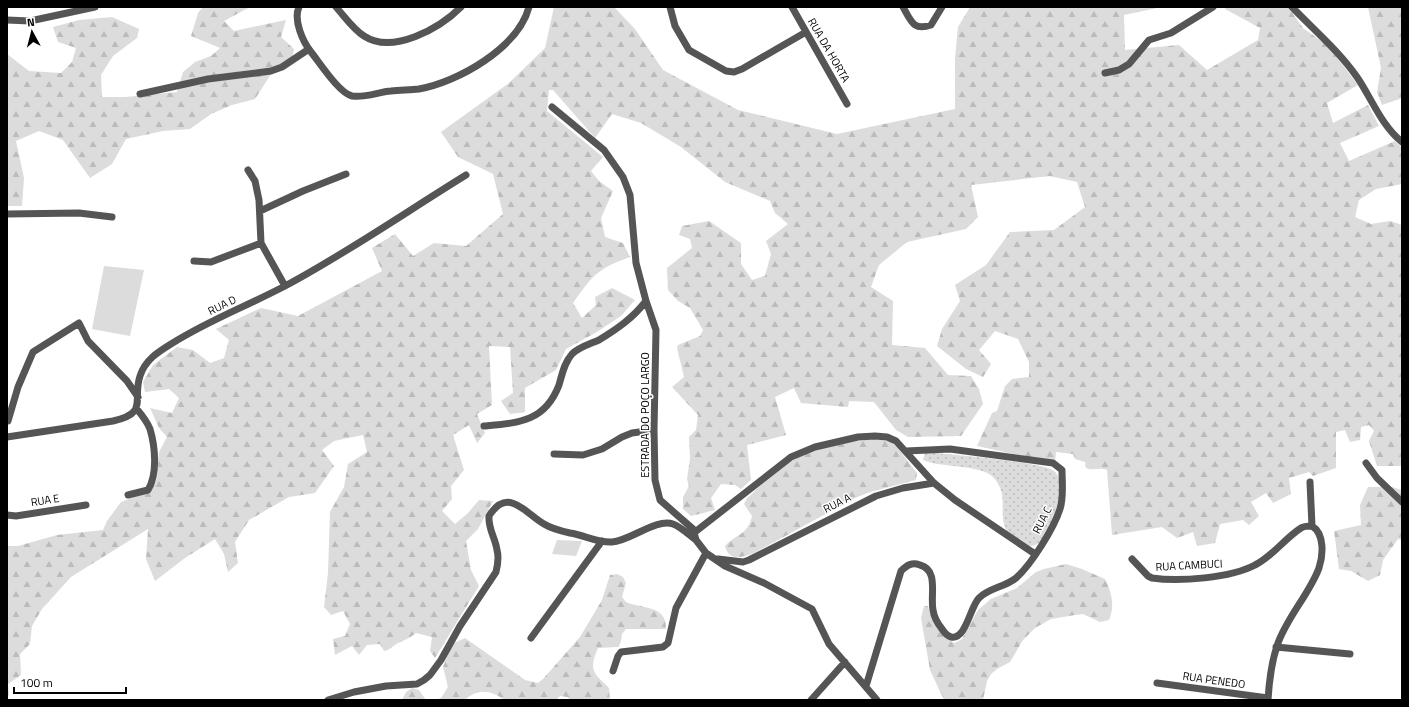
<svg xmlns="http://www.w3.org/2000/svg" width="1409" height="707" font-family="'Titillium Web',sans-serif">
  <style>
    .grass { fill: url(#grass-dots) }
    .forest { fill: url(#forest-firs) }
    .green { fill: #dcdcdc }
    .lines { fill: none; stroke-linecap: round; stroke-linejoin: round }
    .minor { stroke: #555; stroke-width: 7 }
    .labels { text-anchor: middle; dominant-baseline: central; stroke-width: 3; stroke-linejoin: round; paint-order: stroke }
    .street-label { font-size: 11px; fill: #000; stroke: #fff }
  </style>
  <defs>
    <pattern id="grass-dots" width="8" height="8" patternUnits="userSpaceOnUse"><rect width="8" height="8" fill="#dcdcdc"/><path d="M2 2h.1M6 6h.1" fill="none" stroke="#bbb" stroke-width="1.8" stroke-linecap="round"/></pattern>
    <pattern id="forest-firs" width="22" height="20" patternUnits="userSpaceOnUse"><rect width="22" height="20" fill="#dcdcdc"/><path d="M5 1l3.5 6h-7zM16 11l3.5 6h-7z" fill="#bbb"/></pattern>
  </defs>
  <rect width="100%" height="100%" fill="#fff"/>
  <path class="grass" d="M925,452C946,454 1043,462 1054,471C1060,476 1063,488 1062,496C1061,502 1048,533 1044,538C1041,543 1032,548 1026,545C985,528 1016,501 993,477C980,464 940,468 923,460Z"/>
  <path class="forest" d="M203,7H250L224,21L234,31L286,20L281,37L294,49L292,58L273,71L255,99L232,105L211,114L190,129L163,131L126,139L112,164L90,178L63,140L39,131L16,141L24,178L22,206H7V54L29,71L61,73L72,62L76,48L58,42L53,27L79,20L112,17L139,29L137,38L113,56L101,75L102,97H126L177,92L183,72L195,62L211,56L220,48L191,36L198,13Z
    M554,7H614L635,29L663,70L738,110L837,134L955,109V58L958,27L970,7H1162L1124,15L1125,50L1179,45L1207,70L1258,40L1260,28L1225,9L1226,7H1288L1303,28L1328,46L1358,85L1327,103L1333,123L1368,105L1379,126L1340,143L1349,161L1395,141L1402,148V184L1376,189L1359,200L1355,217L1371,224L1390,221L1402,225V466H1377L1369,441L1374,431L1369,425L1361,427L1360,440L1350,442L1345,430L1336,432V468L1313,476L1309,472L1289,478L1291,494L1273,503L1266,493L1251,502L1259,516L1249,525L1243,520L1220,524L1215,543L1197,546L1193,532L1177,538L1162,527L1112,535L1107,470C1100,467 1093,471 1086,468L1085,462L1075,459L1073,454L1056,452L1055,463L977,446L992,413L997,411L1005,386L1012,379L1029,377V362L1018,339L995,331L979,350L991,364L983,377L966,369L937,346L942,329L960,301L955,285L986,265L1010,232L1054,230L1085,207L1077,182L1050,176L971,185L978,217L966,229L907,242L879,265L871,287L893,301L892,345L925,348L948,375L971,376L979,389L983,404L961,436L908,437L896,430L874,402L849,401L848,407L801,403L794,388L775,397L786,435L747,445L751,480L741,489L735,485L721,484L711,498L715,510L691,516L683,509V497L689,486L687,479L690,459L689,437L696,430L698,415L672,387L684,377L677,348L678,345L700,336L703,330L690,308L678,301L668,290L667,268L692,248L690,239L679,235L682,226L709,221L741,243V264L752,280L765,276L771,254L766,241L788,224L775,213L770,201L725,182L681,147L641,123L612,114L595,138L553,90H549L547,111L603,157L591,171L599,181L613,191L601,218L605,237L623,243L630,257C597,269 593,275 573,303L582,318L596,305L595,297L612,288L635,300L621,316L597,332L566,349L556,370L525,388V412L510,414L501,401L513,393L510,347L489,346L492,405L477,414L485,433L477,443L469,425L453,435L464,470L451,486L452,499L442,511L455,524L467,514L479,500L493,501L478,529L466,541L471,570L479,586L435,658L430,651L432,637L416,633C410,638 405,640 398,643C392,646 391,650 384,651L380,644L367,645L359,655L352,646L335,655L333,639L345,636L350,624L343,611L331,615L324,607L328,573L330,512L344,487L348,464L367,452L363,435L334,441L322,450L334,466L315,493L289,497L249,520L235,542L238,563L228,572L224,554L215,539L185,558L155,581L146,559L148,529L71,577L42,609L32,626L30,644L20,654L21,675L8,684L9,695L7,697V546H18L57,535L103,530L107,521L121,502L149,491L157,479L159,452L167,437L159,428L150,408L172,413L179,398L169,389L145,392L143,382L153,365L177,347L193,350L210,363L224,358L229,340L216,329L261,308L298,316L382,271L372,248L395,234L413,256L434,243L466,246L503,214L493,174L458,157L441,132L509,83L545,48Z
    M1368,7H1402V98L1382,105L1377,92L1381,68Z
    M873,439L889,441L897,447L917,473L916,480L870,492L855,498L754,553C743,557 729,562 725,546C736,534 748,535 752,516L744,504L747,498C758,489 767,477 779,469C806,449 841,443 873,439Z
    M1368,487H1392L1402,490V540L1398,539L1383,560L1380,575L1368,581L1351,571L1339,569L1334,531L1361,525L1360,505Z
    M1066,564L1082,569L1105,579C1112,593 1115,606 1109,620L1100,622L1083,614L1075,615L1051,619L1035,628L1023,640L1010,662L997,669L991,674L987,681L983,700H944L930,670L921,618L924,606H928C932,620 940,638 955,643L962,639L978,610L991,599L1017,588L1036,572L1044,569Z
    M617,574L623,577L626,583L622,597L626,602C642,609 667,605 666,629H626L622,634L621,641L618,647L598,648C588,671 594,673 609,688L610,700H571L567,697L560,696L556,700H504C492,690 477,688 465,700H435L441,698L448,687L443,667L452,644L465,638L525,680L538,683L543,679L580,637L602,600L610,575Z
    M412,688L419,690L426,700H402L406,692Z"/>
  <path class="green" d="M104,266L144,270L130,336L92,329Z
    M557,540L582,541L576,556L552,554Z"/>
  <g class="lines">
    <path class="minor" d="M299,7C293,20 303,42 311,52C320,63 339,93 352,96C366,98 378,92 391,91C400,90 410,90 419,89C458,82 518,48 529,7
      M336,7C345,17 353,29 364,36C393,55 440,28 461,7
      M670,7L675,26L689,50L726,71L734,72L742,69L806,32
      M792,7L847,104
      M903,7C911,21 913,31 931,25L942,7
      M1292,7C1314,30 1339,51 1357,77C1372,99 1381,125 1402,142
      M7,20L30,21L95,7
      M1105,73L1119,70L1129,64L1149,40L1171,33L1213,7
      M140,94L208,79L271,71L282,67L309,49
      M552,107L604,150L623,177L630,195L636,263L646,301L656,330L654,430L655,480L660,500L693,529L696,540L706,553L725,566L764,583L812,609L829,644L877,700
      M248,170L255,181L259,200L261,243L285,286
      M260,211L303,191L346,174
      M7,214L79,213L112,217
      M194,261L211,262L261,243
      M8,421L18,387L33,352L79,323L88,341L127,381L138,397
      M484,426C518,423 545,422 559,385C562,375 564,363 572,354C579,347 590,344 599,340C617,329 633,318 646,301
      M7,437L113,421C149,413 132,400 140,376C145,360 158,352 171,344C207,321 247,306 285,286C347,253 406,212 466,175
      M554,454L583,455L602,449L622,437L632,433L654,430
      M1366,463L1377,478L1402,502
      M1310,482L1312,526
      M128,495L148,490C158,474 155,446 150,429C147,421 141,414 136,408
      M7,515L16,516L86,505
      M695,532L791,457L815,447L858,437L875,436L887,437L896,441L934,483L955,500L1035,554
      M718,559L743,562L749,560L876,496L903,488L934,483
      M1132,559L1148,576L1152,578C1179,582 1231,578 1255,565C1273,556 1284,539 1301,528C1304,526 1308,526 1312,526
      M531,638L602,541
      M1276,647L1350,654
      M613,671L618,656L621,652L663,647L668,643L676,608L706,553
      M1157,683L1268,698
      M866,686L901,571C907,565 912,562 920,565C939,570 930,595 933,610C934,617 938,624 942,629C944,632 947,636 951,637C966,640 970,607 979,598C989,588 1005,587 1016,578C1031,565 1054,528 1060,509C1064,497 1062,482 1062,470L1053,463L950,449L906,451
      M328,700L354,692L386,686L417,684L424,680L430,675L441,660L460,626L496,572C498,564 499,557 497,550C495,537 488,529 489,516C508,486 525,513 544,524C552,529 561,531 570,533C584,535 598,543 612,542C630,541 656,518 673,524C681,527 689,535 696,540
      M811,700L845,662
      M1268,700C1269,684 1272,661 1277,646C1286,618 1309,595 1319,568C1323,556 1325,534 1312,526"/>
  </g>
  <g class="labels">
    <g class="street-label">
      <text transform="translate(829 50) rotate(60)">RUA DA HORTA</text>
      <text transform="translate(222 305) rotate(-26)">RUA D</text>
      <text transform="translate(645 415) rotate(-90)">ESTRADA DO POÇO LARGO</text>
      <text transform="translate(45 500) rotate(-9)">RUA E</text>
      <text transform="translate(837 503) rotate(-27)">RUA A</text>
      <text transform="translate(1042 520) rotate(-63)">RUA C</text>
      <text transform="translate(1189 565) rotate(-3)">RUA CAMBUCI</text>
      <text transform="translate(1214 680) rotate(8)">RUA PENEDO</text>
    </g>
  </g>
  <rect width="1409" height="707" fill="none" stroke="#000000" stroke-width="16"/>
  <g transform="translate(32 32) rotate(353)" stroke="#ffffff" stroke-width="3" paint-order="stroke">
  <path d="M0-3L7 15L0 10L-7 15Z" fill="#000000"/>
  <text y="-6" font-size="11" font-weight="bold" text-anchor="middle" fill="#000000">N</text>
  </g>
  <path d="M14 687v6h112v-6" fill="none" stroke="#000000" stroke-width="2"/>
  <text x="20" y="687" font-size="12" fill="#000000" stroke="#ffffff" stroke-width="3" paint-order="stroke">100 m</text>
</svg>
